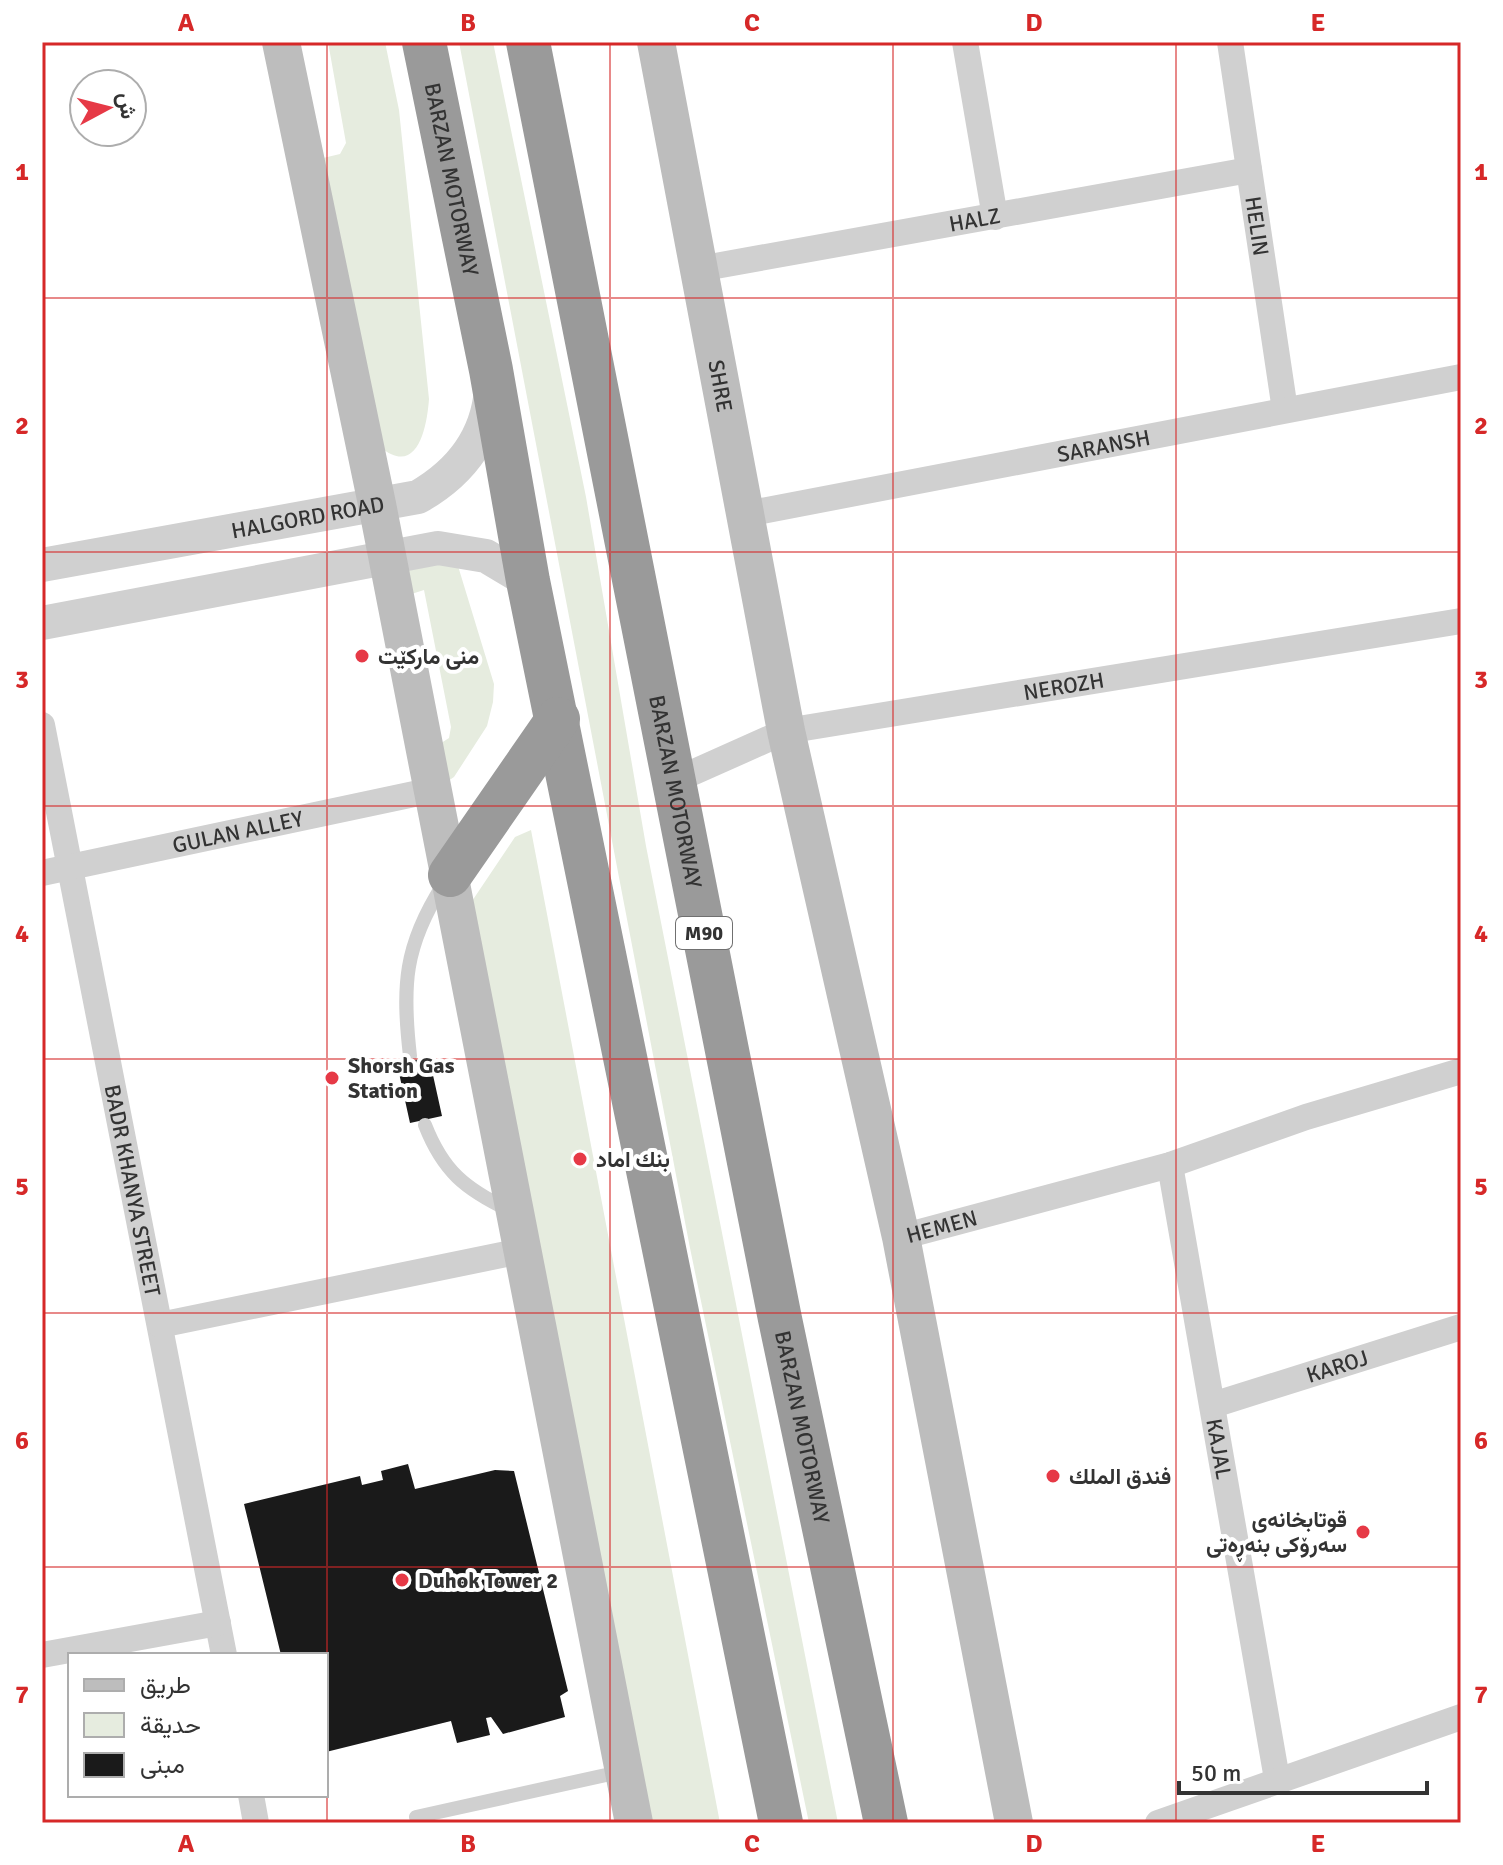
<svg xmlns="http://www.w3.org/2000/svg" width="1503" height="1865" font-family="Signika,Vazirmatn,sans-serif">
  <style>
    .green { fill: #e6ecdf }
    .building { fill: #1a1a1a }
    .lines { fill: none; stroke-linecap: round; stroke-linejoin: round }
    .service { stroke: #d0d0d0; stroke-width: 14 }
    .minor { stroke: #d0d0d0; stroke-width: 26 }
    .tertiary { stroke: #d0d0d0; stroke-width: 34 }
    .secondary { stroke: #bdbdbd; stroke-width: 38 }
    .motorway { stroke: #9a9a9a; stroke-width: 44 }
    .grid { fill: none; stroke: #d62828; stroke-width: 2; stroke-opacity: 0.55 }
    .poi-dot { fill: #e63946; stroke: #fff; stroke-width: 3 }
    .labels { text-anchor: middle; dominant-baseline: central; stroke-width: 8; stroke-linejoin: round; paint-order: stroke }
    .shield { fill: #fff; stroke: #707070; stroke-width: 2 }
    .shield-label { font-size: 20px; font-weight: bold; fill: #333 }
    .street-label { font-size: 22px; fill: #333; stroke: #fff }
    .poi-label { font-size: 22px; font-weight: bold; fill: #333; stroke: #fff; text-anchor: start }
    .neatline { fill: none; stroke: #d62828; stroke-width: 3 }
    .grid-label { font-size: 26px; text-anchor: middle; font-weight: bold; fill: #d62828 }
  </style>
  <rect width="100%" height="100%" fill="#fff"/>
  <path class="green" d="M328,42H385L399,110L429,399C427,426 418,478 380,447L319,159L340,154L346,143Z
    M459,42H493L586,497L646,846L838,1823H809L690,1248Z
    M396,561L458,566L494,684L493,702L487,726L454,777L442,785L438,745L449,738L451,727L424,590L399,598Z
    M531,830L720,1823H643L466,910L515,837Z"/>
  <path class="building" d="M429,1057L442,1116L410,1123L397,1064Z
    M408,1464L415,1489L495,1470L514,1471L568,1691L560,1696L565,1717L503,1734L491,1717L486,1718L490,1735L457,1743L451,1721L326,1752V1655H281L244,1504L360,1476L362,1485L383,1480L381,1471Z"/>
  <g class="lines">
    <path class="service" d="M410,1056C402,986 404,946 443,885
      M425,1125C443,1171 465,1189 509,1210
      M416,1817L624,1771"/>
    <g class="minor">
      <path d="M965,42L995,217"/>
      <path id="s1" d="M1230,42L1285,410"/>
      <path id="s2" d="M699,269L1249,170"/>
      <path id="s3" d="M746,514L1461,377"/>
      <path id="s4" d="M42,725L224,1655"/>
      <path id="s5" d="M674,781L786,731L1461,621"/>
      <path id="s6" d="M42,873L433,790"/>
      <path id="s7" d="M1170,1165L1277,1779"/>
      <path id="s8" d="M901,1237L1170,1165L1306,1117L1461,1071"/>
      <path d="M160,1325L521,1251"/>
      <path id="s9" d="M1213,1405L1461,1327"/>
      <path d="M42,1655L218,1623"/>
      <path d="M251,1795L256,1823"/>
      <path d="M1158,1823L1461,1717"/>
    </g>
    <g class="tertiary">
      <path id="s10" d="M42,565L418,497C460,473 487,439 491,390"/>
      <path d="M42,623L438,548L486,556L528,581"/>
    </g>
    <g class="secondary">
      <path d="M281,42L377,504L634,1823"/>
      <path id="s11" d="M656,42L786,731L901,1237L1014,1823"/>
    </g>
    <g class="motorway">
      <path id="s12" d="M424,42L491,370L528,581L781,1823"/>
      <path id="s13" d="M528,42L780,1319L886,1823"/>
      <path d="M450,875L558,719"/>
    </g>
  </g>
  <path class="grid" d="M327,42V1823M610,42V1823M893,42V1823M1176,42V1823M42,298H1461M42,552H1461M42,806H1461M42,1059H1461M42,1313H1461M42,1567H1461"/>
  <g class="poi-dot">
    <circle cx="362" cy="656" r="8"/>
    <circle cx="332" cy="1078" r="8"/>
    <circle cx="580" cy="1159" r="8"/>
    <circle cx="1053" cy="1476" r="8"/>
    <circle cx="1363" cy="1532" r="8"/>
    <circle cx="402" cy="1580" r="8"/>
  </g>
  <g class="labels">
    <rect class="shield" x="676" y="917" width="56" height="32" rx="6"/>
    <g class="shield-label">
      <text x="704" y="933">M90</text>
    </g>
    <g class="street-label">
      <text stroke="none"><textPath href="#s12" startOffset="140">BARZAN MOTORWAY</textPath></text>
      <text stroke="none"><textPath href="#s2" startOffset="280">HALZ</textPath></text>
      <text stroke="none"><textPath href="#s1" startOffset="186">HELIN</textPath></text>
      <text stroke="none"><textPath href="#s11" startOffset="350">SHRE</textPath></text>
      <text stroke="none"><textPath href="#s3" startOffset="364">SARANSH</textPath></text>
      <text stroke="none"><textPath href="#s10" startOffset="270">HALGORD ROAD</textPath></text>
      <text stroke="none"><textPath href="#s5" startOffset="404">NEROZH</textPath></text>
      <text stroke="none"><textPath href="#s13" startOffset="764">BARZAN MOTORWAY</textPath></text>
      <text stroke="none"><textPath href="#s6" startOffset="200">GULAN ALLEY</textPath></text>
      <text stroke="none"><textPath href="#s4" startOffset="474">BADR KHANYA STREET</textPath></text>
      <text stroke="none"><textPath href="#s8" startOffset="42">HEMEN</textPath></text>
      <text stroke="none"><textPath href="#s9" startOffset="130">KAROJ</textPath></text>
      <text stroke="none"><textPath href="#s13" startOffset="1412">BARZAN MOTORWAY</textPath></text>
      <text stroke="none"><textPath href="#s7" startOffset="288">KAJAL</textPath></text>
    </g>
    <g class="poi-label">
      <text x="378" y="656">منی مارکێت</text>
      <text x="348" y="1065">Shorsh Gas<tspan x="348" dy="25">Station</tspan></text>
      <text x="596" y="1159">بنك اماد</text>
      <text x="1069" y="1476">فندق الملك</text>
      <text x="1347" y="1519" text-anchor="end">قوتابخانەی<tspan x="1347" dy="25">سەرۆکی بنەڕەتی</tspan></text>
      <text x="418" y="1580">Duhok Tower 2</text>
    </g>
  </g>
  <rect width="1503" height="1865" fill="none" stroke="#ffffff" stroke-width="88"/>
  <rect x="68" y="1653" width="260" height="144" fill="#ffffff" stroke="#adadad" stroke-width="2"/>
  <rect x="84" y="1679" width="40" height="12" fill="#bdbdbd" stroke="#adadad" stroke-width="2"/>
  <text x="140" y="1693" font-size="24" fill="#333333">طريق</text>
  <rect x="84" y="1713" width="40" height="24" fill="#e6ecdf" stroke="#adadad" stroke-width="2"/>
  <text x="140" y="1733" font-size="24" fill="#333333">حديقة</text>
  <rect x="84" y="1753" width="40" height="24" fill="#1a1a1a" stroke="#adadad" stroke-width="2"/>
  <text x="140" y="1773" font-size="24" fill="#333333">مبنى</text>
  <g transform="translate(108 108) rotate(83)"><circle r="38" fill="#ffffff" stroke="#adadad" stroke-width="2"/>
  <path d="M0-6L14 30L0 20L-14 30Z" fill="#e63946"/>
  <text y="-12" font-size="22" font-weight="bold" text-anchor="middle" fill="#333333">ش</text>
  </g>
  <path d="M1179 1781v12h248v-12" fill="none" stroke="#333333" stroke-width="4"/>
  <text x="1191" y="1781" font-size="24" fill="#333333" stroke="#ffffff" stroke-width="6" paint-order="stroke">50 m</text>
  <rect x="44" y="44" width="1415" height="1777" class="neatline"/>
  <g class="grid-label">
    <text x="186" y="31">A</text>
    <text x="468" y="31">B</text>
    <text x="752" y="31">C</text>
    <text x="1034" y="31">D</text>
    <text x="1318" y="31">E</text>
    <text x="22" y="180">1</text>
    <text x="1481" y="180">1</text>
    <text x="22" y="434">2</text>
    <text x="1481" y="434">2</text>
    <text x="22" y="688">3</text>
    <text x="1481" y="688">3</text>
    <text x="22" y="942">4</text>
    <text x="1481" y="942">4</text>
    <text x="22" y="1195">5</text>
    <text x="1481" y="1195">5</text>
    <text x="22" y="1449">6</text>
    <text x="1481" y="1449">6</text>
    <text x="22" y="1703">7</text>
    <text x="1481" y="1703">7</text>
    <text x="186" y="1852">A</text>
    <text x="468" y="1852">B</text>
    <text x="752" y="1852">C</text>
    <text x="1034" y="1852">D</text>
    <text x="1318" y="1852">E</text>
  </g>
</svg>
